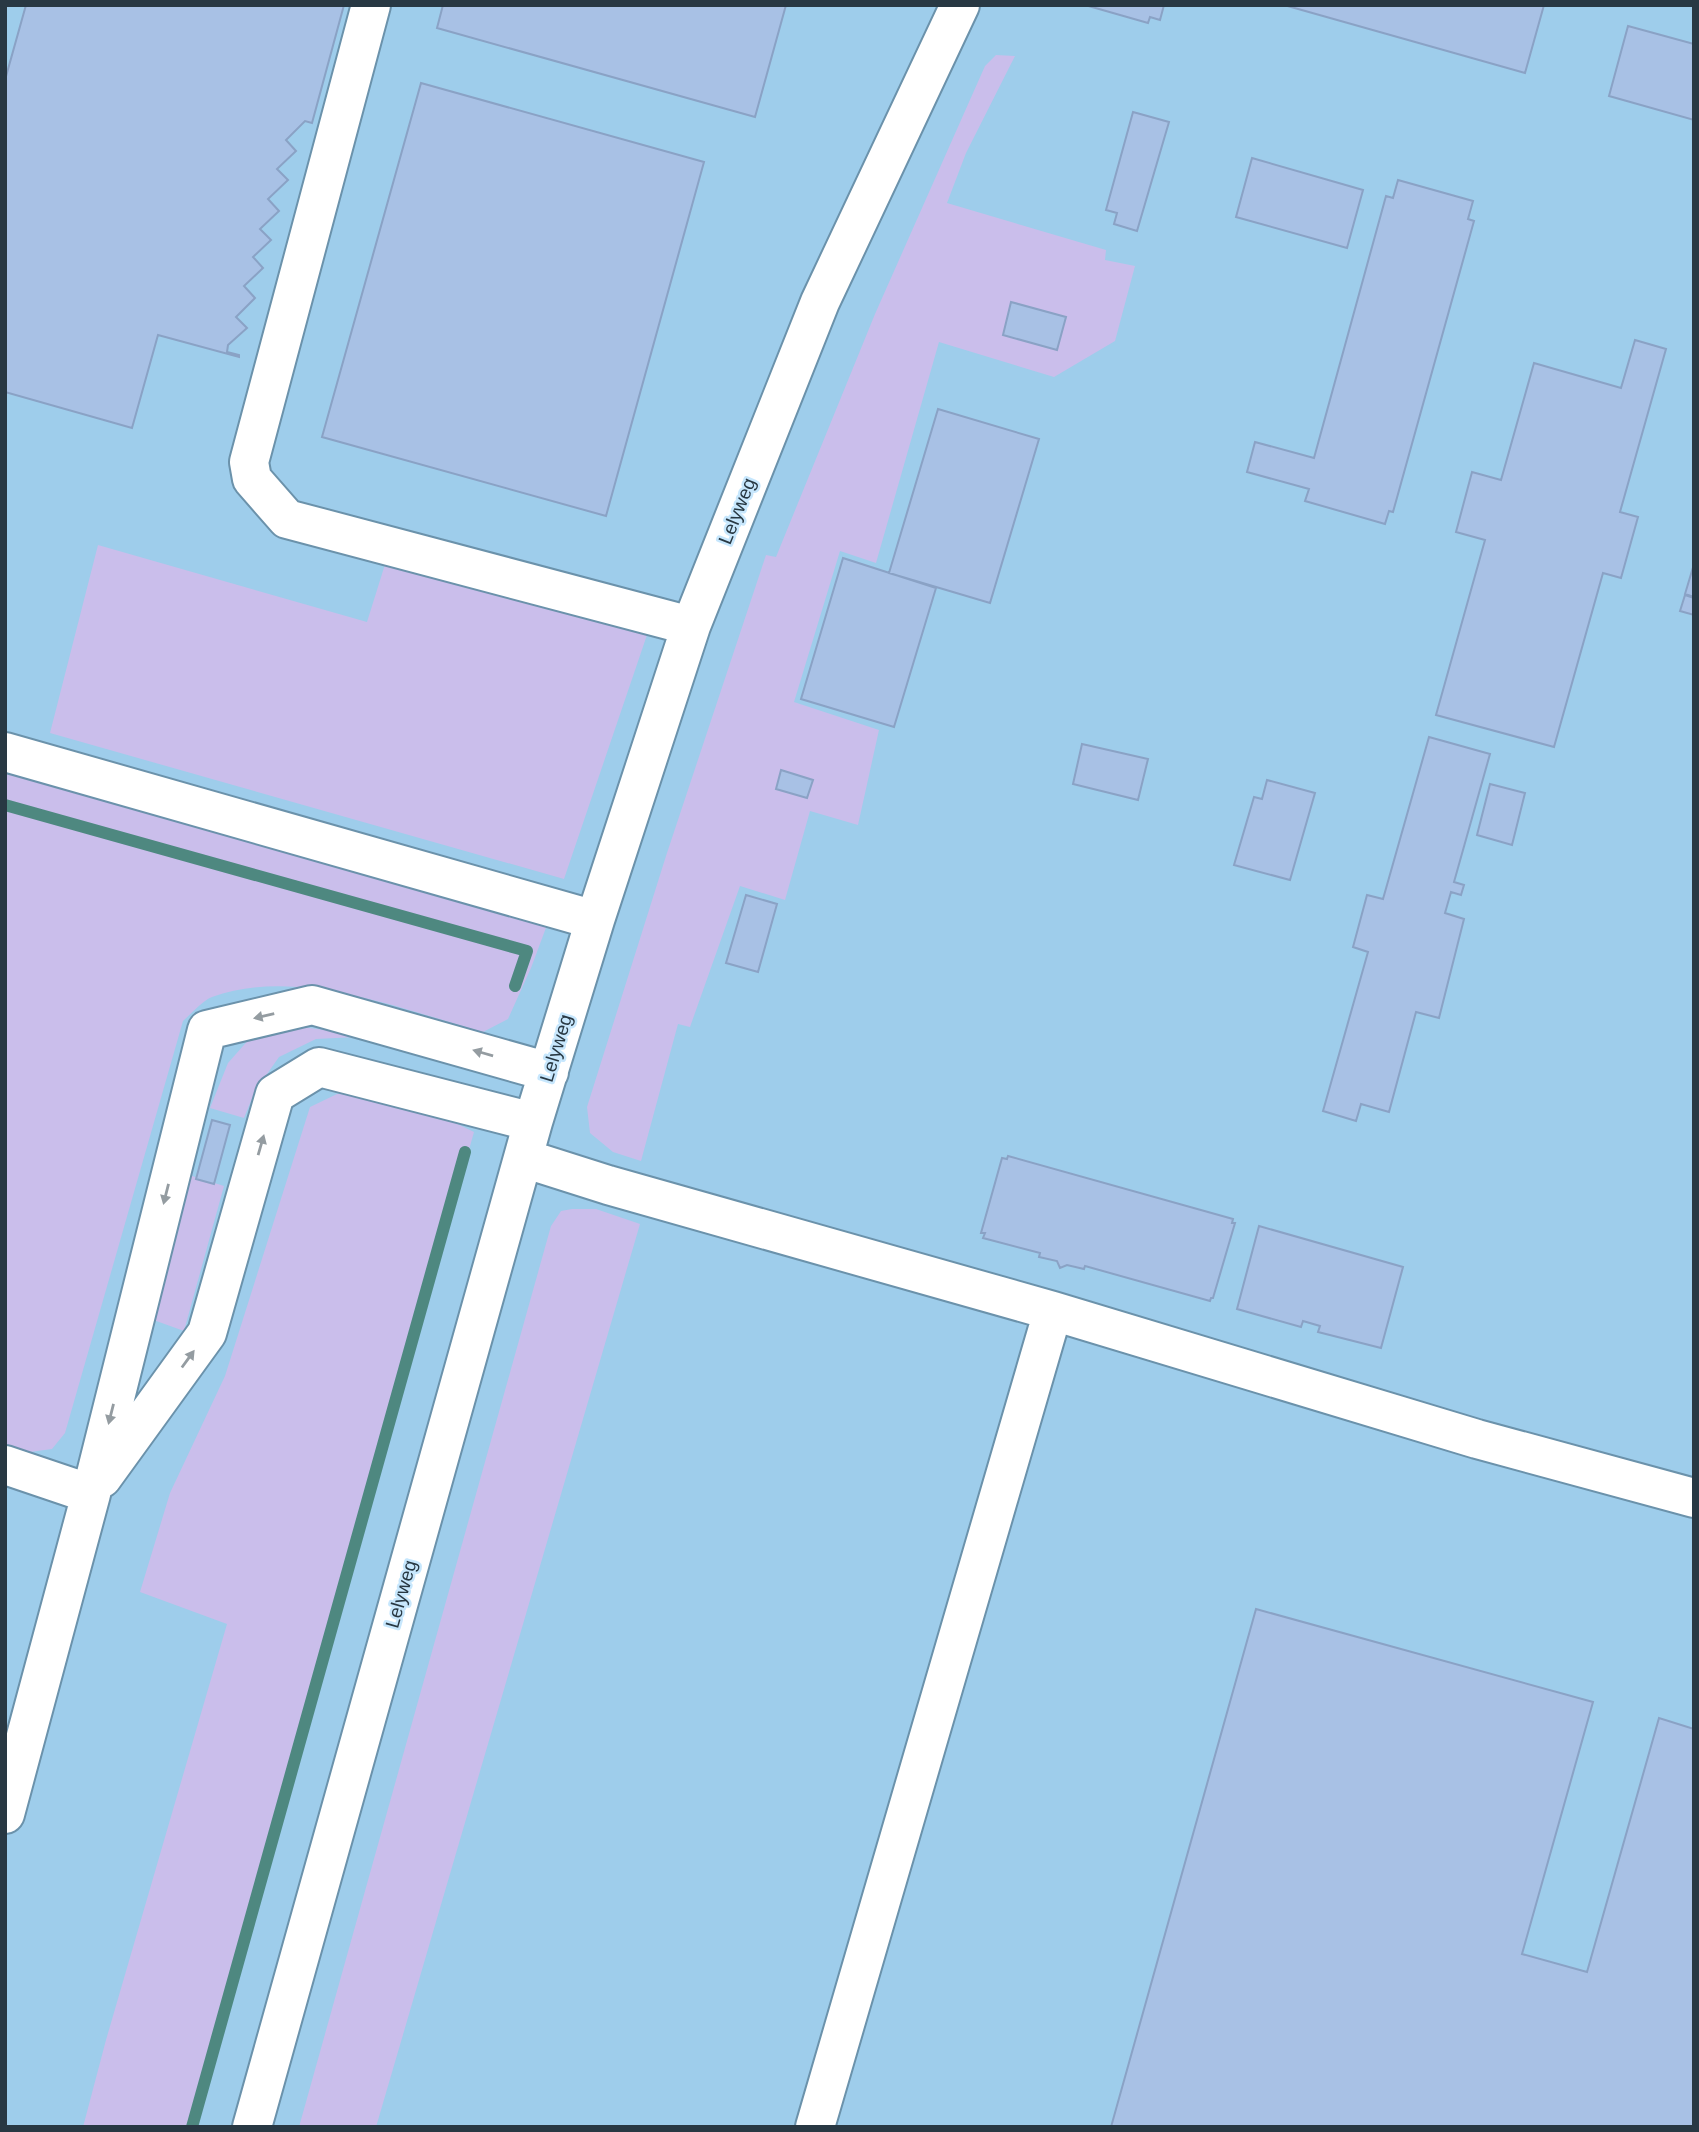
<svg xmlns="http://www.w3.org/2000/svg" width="1699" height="2132" font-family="Arial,sans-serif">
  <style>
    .built { fill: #9ecdeb }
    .green { fill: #cabeeb }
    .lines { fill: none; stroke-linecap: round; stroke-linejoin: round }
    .stream { stroke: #4e8880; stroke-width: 12 }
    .building { fill: #a8c1e5; stroke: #8aa2c5; stroke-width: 2 }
    .minor-casing { stroke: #6b92ab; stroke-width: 42 }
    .minor { stroke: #fff; stroke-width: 38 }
    .oneway { fill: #949ca1 }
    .labels { text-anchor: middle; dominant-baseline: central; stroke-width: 5; stroke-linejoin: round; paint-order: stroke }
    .street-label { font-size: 19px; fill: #283843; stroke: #c7e7fd }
  </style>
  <rect width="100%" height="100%" fill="#b2dbf7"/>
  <path class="built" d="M5,5H1694V2127H5Z"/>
  <path class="green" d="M996,55L1015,56L966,153L947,203L1106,250L1105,260L1135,266L1115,341L1054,377L939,342L876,563L840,551L794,702L879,730L858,825L810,811L785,900L740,886L690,1027L678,1024L641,1161L613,1152L590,1133L587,1107L666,856L766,555L776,557L875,314L985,66Z
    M98,545L367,622L387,558L648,632L564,879L50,733Z
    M5,773L547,925L531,968L508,1019L483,1032C401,1009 296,966 212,997C202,1001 192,1013 183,1021L65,1433L52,1449L30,1452L5,1444Z
    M287,1025L340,1032L356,1037L316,1039L279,1057L255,1091L244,1118L210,1108L228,1063L251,1037Z
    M337,1094L400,1096L474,1132L192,2127H83L106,2040L227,1624L140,1592L170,1493L225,1376L310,1107Z
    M189,1175L224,1186L184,1331L148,1318Z
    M572,1209H596L640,1224L376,2127H299L551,1226L561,1211Z"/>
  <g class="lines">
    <path class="stream" d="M5,805L527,951L515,986
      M192,2127L465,1152"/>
  </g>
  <path class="building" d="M26,5H344L312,123L305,121L286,140L296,151L277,169L288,180L268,199L279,211L260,229L271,240L253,257L263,268L244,286L255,298L236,317L247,328L228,345L227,352L239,355V357L158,335L132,428L5,392V80Z
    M443,5H786L755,117L437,28Z
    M1085,5H1164L1160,20L1150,17L1148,23Z
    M1284,5H1544L1525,73Z
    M1628,26L1694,44V120L1609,96Z
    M421,83L704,162L606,516L322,437Z
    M1133,112L1169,122L1137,231L1114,224L1117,213L1106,210Z
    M1252,158L1363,190L1347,248L1236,217Z
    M1398,180L1473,201L1468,219L1474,221L1393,512L1389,511L1385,524L1305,501L1309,489L1247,472L1255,442L1314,458L1386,196L1393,198Z
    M1011,302L1066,317L1057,350L1003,335Z
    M1635,340L1666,349L1620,512L1638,517L1621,578L1603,573L1554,747L1436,715L1485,540L1456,532L1472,472L1501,480L1534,363L1621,388Z
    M938,409L1039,439L990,603L889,573Z
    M843,558L936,588L894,727L801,699Z
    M1694,564V597L1685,594Z
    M1685,595L1694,598V615L1680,611Z
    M1429,737L1490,754L1454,882L1464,885L1461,895L1451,892L1445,913L1464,919L1439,1018L1416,1012L1389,1112L1361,1104L1356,1121L1323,1111L1368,952L1353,947L1367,895L1383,899Z
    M1082,744L1148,759L1138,800L1073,784Z
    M781,770L813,780L807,798L776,789Z
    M1267,780L1315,793L1290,880L1234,865L1254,797L1262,799Z
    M1490,784L1525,793L1512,845L1477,835Z
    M746,895L777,904L758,972L726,963Z
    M212,1120L230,1125L214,1184L196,1179Z
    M1008,1156L1233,1219L1232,1223H1235L1213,1298H1211L1210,1301L1085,1266L1084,1269L1067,1265L1060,1268L1057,1261L1039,1257L1040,1253L983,1238L985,1233H981L1002,1158L1007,1159Z
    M1259,1226L1403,1267L1381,1348L1318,1332L1320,1326L1303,1321L1301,1327L1237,1309Z
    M1256,1609L1593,1702L1522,1954L1587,1972L1659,1718L1694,1729V2127H1111Z"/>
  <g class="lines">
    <defs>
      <path id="minor" d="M371,5L249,462L252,479L287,519L691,626
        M5,752L595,920
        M523,1158L608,1185L1053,1311L1477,1439L1694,1498
        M5,1465L91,1494L5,1814
        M102,1478L207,1333L275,1094L319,1067L533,1122
        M91,1494L207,1030L312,1005L549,1072
        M252,2127L533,1122L595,920L691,626L820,302L960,5
        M815,2127L1053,1311"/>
    </defs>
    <use href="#minor" class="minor-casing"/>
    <use href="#minor" class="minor"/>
  </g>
  <defs><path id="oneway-solid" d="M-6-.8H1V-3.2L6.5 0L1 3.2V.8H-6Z" transform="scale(1.75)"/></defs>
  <g class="oneway">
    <use href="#oneway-solid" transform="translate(264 1016) rotate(167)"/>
    <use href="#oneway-solid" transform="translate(483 1053) rotate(-164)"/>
    <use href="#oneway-solid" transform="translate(261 1145) rotate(-74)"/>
    <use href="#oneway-solid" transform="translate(166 1194) rotate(104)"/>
    <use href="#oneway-solid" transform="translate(188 1359) rotate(-54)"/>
    <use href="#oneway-solid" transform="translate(111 1414) rotate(104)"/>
  </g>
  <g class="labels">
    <g class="street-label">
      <text transform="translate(737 511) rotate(-68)">Lelyweg</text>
      <text transform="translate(556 1048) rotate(-73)">Lelyweg</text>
      <text transform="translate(401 1594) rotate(-74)">Lelyweg</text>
    </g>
  </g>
  <rect width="1699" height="2132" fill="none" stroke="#283843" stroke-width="14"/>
</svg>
